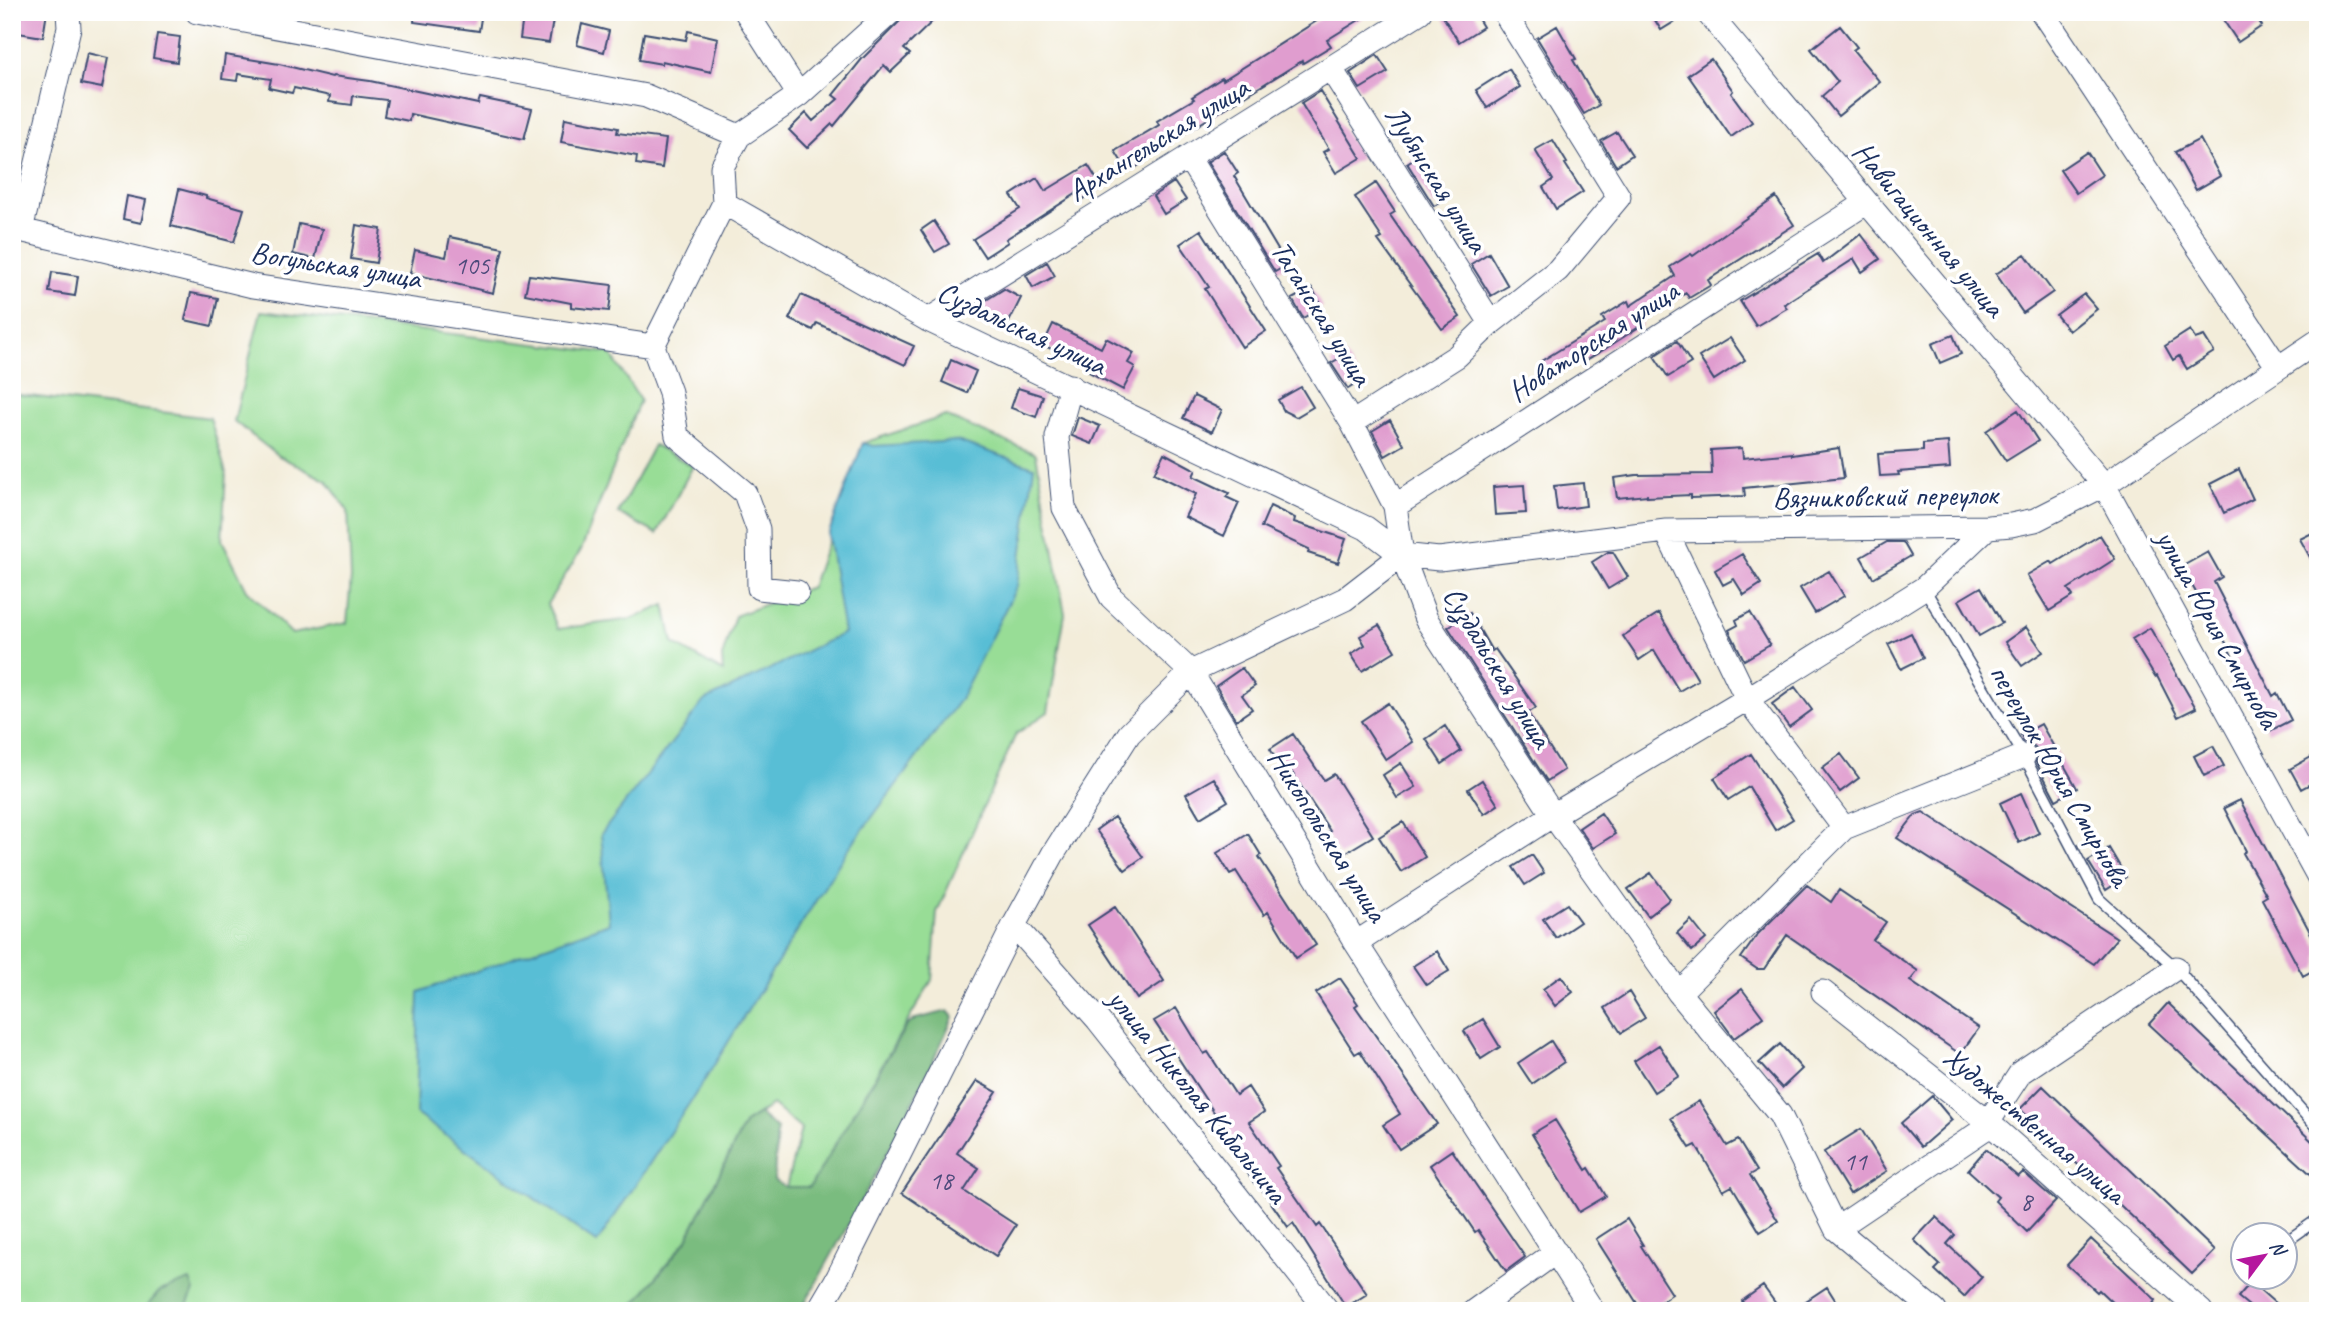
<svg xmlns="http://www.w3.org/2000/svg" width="2330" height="1323" font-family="Caveat,sans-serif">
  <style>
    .green { fill: #98dd96; stroke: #5a867a; stroke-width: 2 }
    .forest { fill: #7abc7f; stroke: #4a766e; stroke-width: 2 }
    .water { fill: #58bed5; stroke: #3a769a; stroke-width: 2 }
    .building { fill: #e09dcf }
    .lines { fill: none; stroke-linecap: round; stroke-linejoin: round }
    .service-casing { stroke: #3b4c71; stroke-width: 13 }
    .minor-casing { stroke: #3b4c71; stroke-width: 25 }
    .service { stroke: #fff; stroke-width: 10 }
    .minor { stroke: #fff; stroke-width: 23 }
    .labels { text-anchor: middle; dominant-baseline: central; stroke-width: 7; stroke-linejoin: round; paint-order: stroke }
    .number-label { font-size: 26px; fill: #4c4a7a }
    .street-label { font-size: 30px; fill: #1b2f5e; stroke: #fff }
  </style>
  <rect width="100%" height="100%" fill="#fff"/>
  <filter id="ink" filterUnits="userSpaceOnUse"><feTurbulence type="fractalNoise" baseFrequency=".0143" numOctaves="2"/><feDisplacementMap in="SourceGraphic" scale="14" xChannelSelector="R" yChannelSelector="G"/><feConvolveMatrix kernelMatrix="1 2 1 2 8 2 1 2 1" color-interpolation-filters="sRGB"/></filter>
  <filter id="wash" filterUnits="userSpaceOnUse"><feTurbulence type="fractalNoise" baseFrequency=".00686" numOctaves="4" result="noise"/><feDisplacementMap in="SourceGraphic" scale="28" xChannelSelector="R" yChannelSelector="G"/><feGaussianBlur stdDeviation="1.57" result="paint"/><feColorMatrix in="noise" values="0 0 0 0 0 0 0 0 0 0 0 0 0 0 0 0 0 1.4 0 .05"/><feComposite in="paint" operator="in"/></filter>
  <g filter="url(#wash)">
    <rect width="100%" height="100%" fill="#f3edda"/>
    <path class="green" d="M261,311L610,353L640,400L581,550L547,604L558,629L632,619L665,605L673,643L723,672L722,657L735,616L811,587L863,443L945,416L1036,454L1065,614L1048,712L1016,734L937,912L932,980L810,1187H786L801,1129L772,1105L745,1123L686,1241L629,1311H193L187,1305L160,1291L143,1311H12V394L210,418L226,473L222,540L247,590L292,634L347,623L351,578L348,511L327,481L277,455L234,421Z
      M654,445L693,466L657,534L618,513Z"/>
    <path class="forest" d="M948,1011L953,1017C910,1115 858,1208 806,1301L798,1311H629L686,1241L745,1123L759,1114L777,1129L774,1180L786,1187H810L906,1026L916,1019Z
      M190,1280L194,1291L187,1305L193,1311H143L160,1291Z"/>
    <path class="water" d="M957,441L1034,467L1017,586L959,701L846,852L706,1078L597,1243L416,1114L419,992L609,923L601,834L704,701L844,633L828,535L863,443L873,446Z"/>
    <g id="blocks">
      <path class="building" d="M12,12H47L43,37L12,32Z
        M415,12H482L479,31L414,22Z
        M909,12H942L904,49L910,54L891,72L884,65L834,126L832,124L807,148L789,130L806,113L813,121L838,99L833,95L862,59Z
        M1331,12H1372L1327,40L1331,46L1303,63L1302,61L1146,157L1148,160L1128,172L1115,151L1159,125L1157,121L1194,99L1192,97L1222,78L1223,80Z
        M1440,12H1474L1483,27L1459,42Z
        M1650,12H1690L1661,30Z
        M2218,12H2253L2262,26L2238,42Z
        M523,16L553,20L549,43L520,39Z
        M582,24L609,31L604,52L577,45Z
        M1557,26L1576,59L1573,60L1599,105L1584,114L1537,38Z
        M1840,26L1857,47L1853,50L1880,82L1838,116L1822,96L1838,82L1811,49Z
        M688,31L718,38L711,72L662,61V64L639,60L644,33L686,40Z
        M157,34L180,37L177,62L153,58Z
        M87,53L108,58L102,88L81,84Z
        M225,55L279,64L332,77L333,76L370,81L478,104L480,98L532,109L524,139L410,114L409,121L384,116L387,100L353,96L352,105L329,102L330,96L294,88L292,93L269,88L271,79L238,74L237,81L222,79Z
        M1377,55L1388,72L1360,89L1350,73Z
        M1711,59L1733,91L1731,93L1752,122L1731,137L1688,75Z
        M1509,69L1520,87L1487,108L1476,90Z
        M1320,91L1361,158L1336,173L1323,152L1329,149L1301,103Z
        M565,118L618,128L617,133L666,139L662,168L636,164L637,156L561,142Z
        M1617,132L1632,155L1616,166L1601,141Z
        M2200,139L2220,176L2196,190L2175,152Z
        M1553,140L1567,163L1565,164L1583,192L1556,209L1543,187L1553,180L1535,150Z
        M1224,151L1238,173L1234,176L1287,265L1275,272L1207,162Z
        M2087,152L2102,175L2076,193L2060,170Z
        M1421,154L1448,198L1434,206L1407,163Z
        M1088,165L1102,188L1083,199L1079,192L1006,239L1008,242L985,257L973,239L1020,209L1011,195L1037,178L1045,191Z
        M1174,182L1186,200L1164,214L1153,196Z
        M1376,183L1395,212L1390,215L1460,317L1442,329L1378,240L1382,238L1355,197Z
        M179,189L206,196V198L244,209L234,242L171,226Z
        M127,196L146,200L141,223L123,219Z
        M1776,197L1794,225L1708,280L1711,285L1689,298L1686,293L1640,322L1642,325L1605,349L1583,362L1581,360L1542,385L1540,366L1538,363L1605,322L1602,317L1628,301L1630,306L1675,276L1670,267L1691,254L1693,256Z
        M934,221L949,244L935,252L921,230Z
        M299,224L322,229L315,259L293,254Z
        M356,225L381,229L376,263L351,259Z
        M1201,230L1266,331L1242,347L1205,289L1209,287L1180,244Z
        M1861,234L1880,259L1862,272L1854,259L1784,304L1787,308L1756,326L1740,301L1818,254L1823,263Z
        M450,237L503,248L493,293L410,273L415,250L446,257Z
        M1489,253L1508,286L1491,296L1471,264Z
        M2025,254L2053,292L2023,313L1996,274Z
        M1047,262L1055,276L1033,288L1026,275Z
        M52,272L78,276L75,296L49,292Z
        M529,275L612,285L609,311L571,307V303L525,294Z
        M1312,288L1322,307L1303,318L1292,299Z
        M1004,289L1021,298L1006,328L977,313L983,302Z
        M191,293L218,298L212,326L185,320Z
        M2084,294L2097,309L2069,331L2056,315Z
        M801,295L914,346L905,365L817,323L813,330L789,319Z
        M1053,324L1101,348L1106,338L1134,353L1128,363L1135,367L1123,390L1089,372L1091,368L1043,345Z
        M2190,330L2195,339L2204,336L2214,352L2187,369L2179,356L2173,360L2165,346Z
        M1953,335L1961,354L1940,363L1932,344Z
        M1730,338L1745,360L1714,380L1699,357Z
        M1677,341L1691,363L1668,377L1654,356Z
        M1345,355L1361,381L1348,389L1331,363Z
        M951,360L976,371L967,393L942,382Z
        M1301,387L1313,407L1296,417L1284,411L1278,400Z
        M1018,388L1043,396L1036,417L1011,408Z
        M1194,396L1222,410L1212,432L1183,418Z
        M2018,410L2038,441L2006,461L1986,431Z
        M1078,417L1100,426L1092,444L1072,436Z
        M1390,420L1404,445L1385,456L1372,431Z
        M1948,442L1950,468L1898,472L1899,475L1880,476L1878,454L1923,451V444Z
        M1742,448L1743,458L1792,453V455L1839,448L1844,478L1744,488L1745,496L1691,498V495L1647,497V495L1617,498L1614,478L1636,475L1712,474L1711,450Z
        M1164,453L1196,470L1193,476L1229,493L1226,497L1239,503L1224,536L1185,517L1196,494L1154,473Z
        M2239,469L2253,499L2224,513L2210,484Z
        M1583,483L1586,506L1557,510L1554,486Z
        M1524,485L1526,513L1495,515L1493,487Z
        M1270,506L1295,518L1294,522L1346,539L1338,563L1308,553L1309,549L1261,527Z
        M2318,530V572L2300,539Z
        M2100,535L2115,559L2068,589L2073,596L2049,611L2027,575L2051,561L2053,564Z
        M1887,542H1903L1911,556L1873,578L1861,557Z
        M1608,552H1613L1628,577L1608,589L1592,562Z
        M2208,552L2222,577L2214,582L2273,696L2277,693L2291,720L2268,732L2226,643L2181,567Z
        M1742,554L1761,584L1744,595L1734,579L1723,585L1715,570Z
        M1829,571L1844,596L1815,613L1800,588Z
        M1981,587L2002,623L1979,636L1959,600Z
        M1750,612L1770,645L1744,660L1729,630L1738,625L1736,620Z
        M1470,613L1492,651L1495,649L1536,708L1528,713L1564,770L1547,781L1448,627Z
        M1659,613L1698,680L1679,691L1654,650L1639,660L1623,636Z
        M1379,625L1395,651L1362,671L1351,654L1365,645L1360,636Z
        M2026,627L2043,652L2022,666L2005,642Z
        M2150,628L2196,708L2178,717L2157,676L2155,677L2132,639Z
        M1911,633L1923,658L1901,669L1888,644Z
        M1242,668L1255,686L1242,695L1252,709L1236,720L1216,686Z
        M1795,687L1812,710L1789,727L1772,704Z
        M1388,703L1413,742L1386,760L1361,721Z
        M2041,724L2077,788L2056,800L2036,762L2037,750L2032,745L2025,742L2021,735Z
        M1445,726L1461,751L1442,764L1426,739Z
        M1293,734L1324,780L1334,774L1373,836L1340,856L1326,833L1330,831L1289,768L1284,771L1270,749Z
        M2213,746L2224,766L2204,776L2194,756Z
        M1751,754L1793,819L1775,830L1749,787L1728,800L1714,778Z
        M1841,754L1859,778L1840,792L1822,768Z
        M2313,756L2318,765V780L2301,789L2290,769Z
        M1401,763L1416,787L1397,798L1383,775Z
        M1214,778L1228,801L1200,818L1186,794Z
        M1482,780L1498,805L1484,814L1468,789Z
        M2021,793L2039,833L2019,843L2000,803Z
        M2240,800L2318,947V968L2303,976L2262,899L2267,896L2243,853L2246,851L2224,808Z
        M1923,812L1980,849L2117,938L2094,964L1897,838L1915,815Z
        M1601,813L1615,834L1593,848L1579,828Z
        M1114,817L1143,857L1125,870L1096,830Z
        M1403,822L1425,857L1401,872L1379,837Z
        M1248,834L1261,855L1259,857L1316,945L1296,958L1268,912L1264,915L1236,871L1230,874L1217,853Z
        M2109,848L2126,877L2106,890L2088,861Z
        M1532,855L1544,873L1525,885L1513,867Z
        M1651,873L1670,899L1648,916L1628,889Z
        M1807,885L1831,902L1839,890L1886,922L1873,940L1918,971L1910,981L1979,1028L1960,1054L1787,935L1764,969H1757L1741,958L1758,934Z
        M1567,904L1580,922L1556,938L1543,919Z
        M1115,907L1164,981L1137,999L1088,925Z
        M1691,920L1706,939L1692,951L1677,933Z
        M1437,951L1449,971L1426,985L1413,966Z
        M1561,976L1573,992L1555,1006L1543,989Z
        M1340,978L1358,1004L1355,1006L1437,1124L1399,1149L1383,1125L1400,1114L1360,1051L1355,1054L1316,993Z
        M1742,989L1763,1017L1734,1038L1714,1011Z
        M1629,992L1645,1018L1621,1033L1605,1008Z
        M2168,1003L2318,1147V1181L2149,1024Z
        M1176,1008L1204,1054L1208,1052L1236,1095L1248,1087L1264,1112L1249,1122L1279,1166L1276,1168L1317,1227L1320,1224L1367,1294L1346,1307L1293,1223L1288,1227L1256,1181L1254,1183L1238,1158L1242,1155L1154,1021Z
        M1483,1019L1500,1047L1481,1059L1464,1031Z
        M1551,1041L1564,1062L1532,1084L1518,1063Z
        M1780,1044L1802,1069L1782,1088L1759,1063Z
        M1659,1045L1679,1076L1654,1092L1634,1061Z
        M977,1081L997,1092L957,1153L979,1168L964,1191L1016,1225L996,1256L902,1193Z
        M2043,1086L2215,1251L2192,1274L2020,1109Z
        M1932,1096L1952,1120L1921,1147L1901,1123Z
        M1699,1101L1727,1146L1738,1140L1757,1171L1750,1175L1778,1221L1760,1232L1732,1186L1723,1191L1696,1145L1690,1148L1671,1118Z
        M1555,1120L1586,1170L1589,1168L1606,1196L1579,1212L1532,1134Z
        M1861,1129L1887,1171L1850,1194L1824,1152Z
        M1986,1149L2018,1177L2023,1172L2056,1201L2027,1232L1995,1201L1998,1197L1968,1170Z
        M1452,1150L1525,1257L1506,1271L1478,1230L1475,1232L1430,1165Z
        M1936,1217L1955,1235L1947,1244L1982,1277L1964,1297L1935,1270L1940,1265L1914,1240Z
        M1627,1219L1643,1245L1641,1246L1672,1294L1647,1311H1642L1596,1239Z
        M2091,1239L2156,1300L2147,1311H2121L2099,1290L2097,1292L2067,1265Z
        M2251,1282L2284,1311H2255L2238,1297Z
        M1763,1286L1776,1304L1766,1311H1748L1742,1301Z
        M1827,1287L1842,1311H1791Z"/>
    </g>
  </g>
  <g filter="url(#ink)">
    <use href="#blocks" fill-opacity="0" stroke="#3b4c71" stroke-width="2"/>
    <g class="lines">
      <defs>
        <path id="service" d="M1924,588L2024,756L2099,899L2176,968L2318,1129
          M2284,1243L2318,1219"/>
        <path id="minor" d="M197,12L646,96L739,136
          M746,12L799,95
          M1707,12L2104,485L2318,876
          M2042,12L2277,366
          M1331,69L1491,323
          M1188,157L1352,423L1395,506
          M724,203L928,320L1366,528L1402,555L1426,619L1553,815L1679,993L1780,1115L1836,1229L1935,1311
          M12,228L253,286L653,346
          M21,230L69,28L68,12
          M928,320L1420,12
          M1071,386L1057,437L1064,508L1111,597L1191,672L1356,943L1593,1311
          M1352,423L1457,356L1491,323L1558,270L1619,197L1504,12
          M1666,531L1747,699L1844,828
          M1402,555L1439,559L1666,531L1988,527L2011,525L2035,520L2104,485L2318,341
          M1402,555L1395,506L1866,203
          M797,592L759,588L758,529L745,493L677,436L670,392L653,346L724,203L722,167L739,136L799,95L891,12
          M1014,925L1098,1020L1328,1311
          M1356,943L1553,815L1747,699L1924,588L1988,527
          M1823,992L1988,1122L2201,1311
          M1679,993L1844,828L2024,756
          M1836,1229L1983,1130L2021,1072L2176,968
          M818,1311L838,1277L1014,925L1053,854L1129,734L1191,672L1345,599L1402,555
          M1474,1311L1556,1252"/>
      </defs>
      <use href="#service" class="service-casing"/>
      <use href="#minor" class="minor-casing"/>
      <use href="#service" class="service"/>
      <use href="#minor" class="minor"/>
    </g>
  </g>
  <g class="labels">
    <g class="number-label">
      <text x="472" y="265">105</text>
      <text x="1855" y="1161">11</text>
      <text x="941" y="1180">18</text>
      <text x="2026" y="1201">8</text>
    </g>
    <g class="street-label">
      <text transform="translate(1158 139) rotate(-32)">Архангельская улица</text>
      <text transform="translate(1437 179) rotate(58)">Лубянская улица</text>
      <text transform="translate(1929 229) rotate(50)">Навигационная улица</text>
      <text transform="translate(336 265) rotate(9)">Вогульская улица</text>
      <text transform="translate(1322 313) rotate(58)">Таганская улица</text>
      <text transform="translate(1022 328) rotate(25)">Суздальская улица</text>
      <text transform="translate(1593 341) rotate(-33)">Новаторская улица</text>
      <text transform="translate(1885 496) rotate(-1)">Вязниковский переулок</text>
      <text transform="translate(2218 629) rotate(61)">улица Юрия Смирнова</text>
      <text transform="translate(1498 667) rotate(59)">Суздальская улица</text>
      <text transform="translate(2060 775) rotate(60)">переулок Юрия Смирнова</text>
      <text transform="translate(1328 835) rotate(58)">Никопольская улица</text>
      <text transform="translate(1198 1096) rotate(51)">улица Николая Кибальчича</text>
      <text transform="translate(2035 1125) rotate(40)">Художественная улица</text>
    </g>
  </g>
  <rect width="2330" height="1323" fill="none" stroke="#fff" stroke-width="42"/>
  <g transform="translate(2264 1256) rotate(58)"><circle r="33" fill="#ffffff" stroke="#a4acbf" stroke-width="2"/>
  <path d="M0-5L12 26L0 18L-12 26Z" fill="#b5179e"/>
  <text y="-10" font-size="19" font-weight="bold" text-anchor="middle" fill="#1b2f5e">N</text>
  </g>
</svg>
